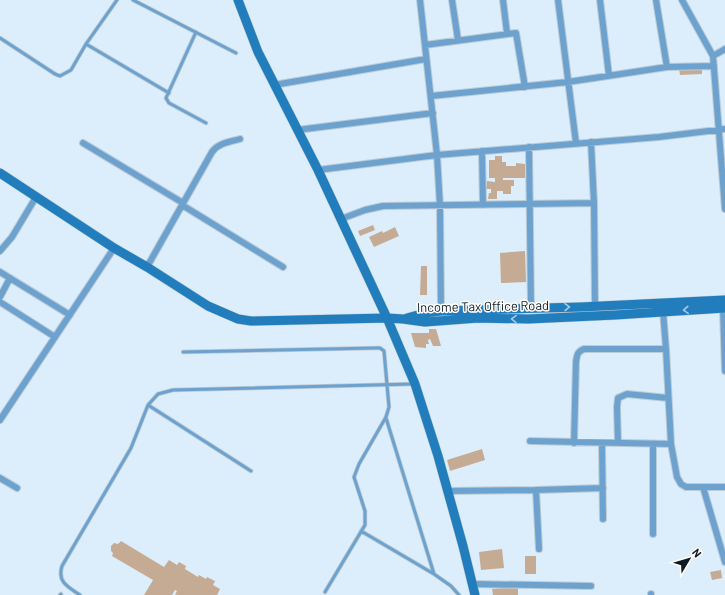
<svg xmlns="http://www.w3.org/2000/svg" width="725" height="595" font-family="Barlow,sans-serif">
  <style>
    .building { fill: #c5ab94 }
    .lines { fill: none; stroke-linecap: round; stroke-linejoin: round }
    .lane-casing { stroke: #bbcbd8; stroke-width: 4.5 }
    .street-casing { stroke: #bbcbd8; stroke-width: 8 }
    .secondary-casing { stroke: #bbcbd8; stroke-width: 10 }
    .lane { stroke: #6ea2ce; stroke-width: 3 }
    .street { stroke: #6ea2ce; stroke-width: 6 }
    .secondary { stroke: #227dbd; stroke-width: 9 }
    .oneway { stroke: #a7cbe5 }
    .labels { text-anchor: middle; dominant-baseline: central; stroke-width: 3; stroke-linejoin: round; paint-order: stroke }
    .street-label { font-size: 13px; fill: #101a23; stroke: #fff }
  </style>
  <rect width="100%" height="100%" fill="#dcedfb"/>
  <path class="building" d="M702,67V74L680,75L679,68Z
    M495,156H502V162H506V166H516V163L525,164V178H503V180H514V186H511V194H503V191H497V199H488L489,193H491V189H486L487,181L495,182V178H489V160H495Z
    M373,225L375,230L360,236L358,231Z
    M395,227L399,236L374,247L369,237L382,231L383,233Z
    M525,251L526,282L501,283L500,253Z
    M421,266H427V295H420Z
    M429,329H436L441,346H433L430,339L428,340L429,344H426V348L415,347L411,333H429Z
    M482,449L485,460L450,471L447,460Z
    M121,541L164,567L169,560L177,565L179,562L186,566L185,569L198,577L199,575L206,579L207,577L215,581L213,585L220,589L217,595H175L177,591L175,590L172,595H144L153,580L112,556L113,553L111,551V546L114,543L118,544Z
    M502,549L504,568L481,570L479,552Z
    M525,556H536V574H525Z
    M721,570L722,578L712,580L710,572Z
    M518,587V595H493L492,589Z"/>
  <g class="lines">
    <defs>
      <path id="lane" d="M133,0L236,53
        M196,32L166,98L169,103L206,123
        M0,38L55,74L60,76L71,70L86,44L117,0
        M86,44L169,93
        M183,352L376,348H380L384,351L389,407L386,417L359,464L354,477L365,511V525L325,592
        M148,405L251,471
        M386,418L434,574
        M361,531L434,574L451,586L459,595
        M60,595L61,594
        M80,595C68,587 57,582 62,566L131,448L148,405L158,394L173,390L413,384"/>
      <path id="street" d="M420,0L437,155L440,206L441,311
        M452,0L458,40
        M503,0L507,33
        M558,0L576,143
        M600,0L609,76
        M682,0L713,56L725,49
        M425,45L516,33L525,87
        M713,56L725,209
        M667,67L714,66
        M274,85L426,59
        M431,96L568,82L667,67L656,0
        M297,130L433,113
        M591,142L594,203
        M83,143L183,203
        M529,147L531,308
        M482,151L483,205
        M318,170L437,155L659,137L725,129
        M182,205L283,267
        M341,219L365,210L383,206L594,203L595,306
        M0,251L12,237L36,197
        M147,267L212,152C218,143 230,142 240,139
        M0,272L70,315
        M0,297L10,278
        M0,302L55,337
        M723,308L725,371
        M663,311L666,349L671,444L677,477L681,484L686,487H725
        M0,420L114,248
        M530,441L671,444
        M574,443L576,362C577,355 577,352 584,349H666
        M602,443L603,519
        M618,443L617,407L618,398L627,394L668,398
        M653,444V534
        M0,478L17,488
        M703,487L725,562
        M448,491L536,490
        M539,549L536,490L603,488
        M472,584L591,586
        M651,595V594"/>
      <path id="secondary" d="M238,0L258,52L318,170L387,318L415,384L438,456L463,546L475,595
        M0,173L114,248L147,267L208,306L238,319L251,321L387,318L403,319L425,322L478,318L528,319L615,315L725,308
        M407,318L425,313L441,311L581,307L725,300"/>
    </defs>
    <use href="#lane" class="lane-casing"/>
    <use href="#street" class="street-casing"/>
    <use href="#secondary" class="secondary-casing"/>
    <use href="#lane" class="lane"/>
    <use href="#street" class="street"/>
    <use href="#secondary" class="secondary"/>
  </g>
  <defs><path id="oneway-chevron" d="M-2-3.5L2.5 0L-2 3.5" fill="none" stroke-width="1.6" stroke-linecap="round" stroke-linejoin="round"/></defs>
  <g class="oneway">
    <use href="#oneway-chevron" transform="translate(567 307) rotate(-1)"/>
    <use href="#oneway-chevron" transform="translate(686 310) rotate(177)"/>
    <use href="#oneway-chevron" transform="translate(514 319) rotate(-179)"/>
  </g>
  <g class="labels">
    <g class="street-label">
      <text transform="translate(483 306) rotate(-1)">Income Tax Office Road</text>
    </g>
  </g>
  <g transform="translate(689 559) rotate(52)" stroke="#ffffff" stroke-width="3" paint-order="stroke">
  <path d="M0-3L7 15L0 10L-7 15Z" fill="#101a23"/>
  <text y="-6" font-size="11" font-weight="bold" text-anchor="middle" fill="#101a23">N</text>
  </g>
</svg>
